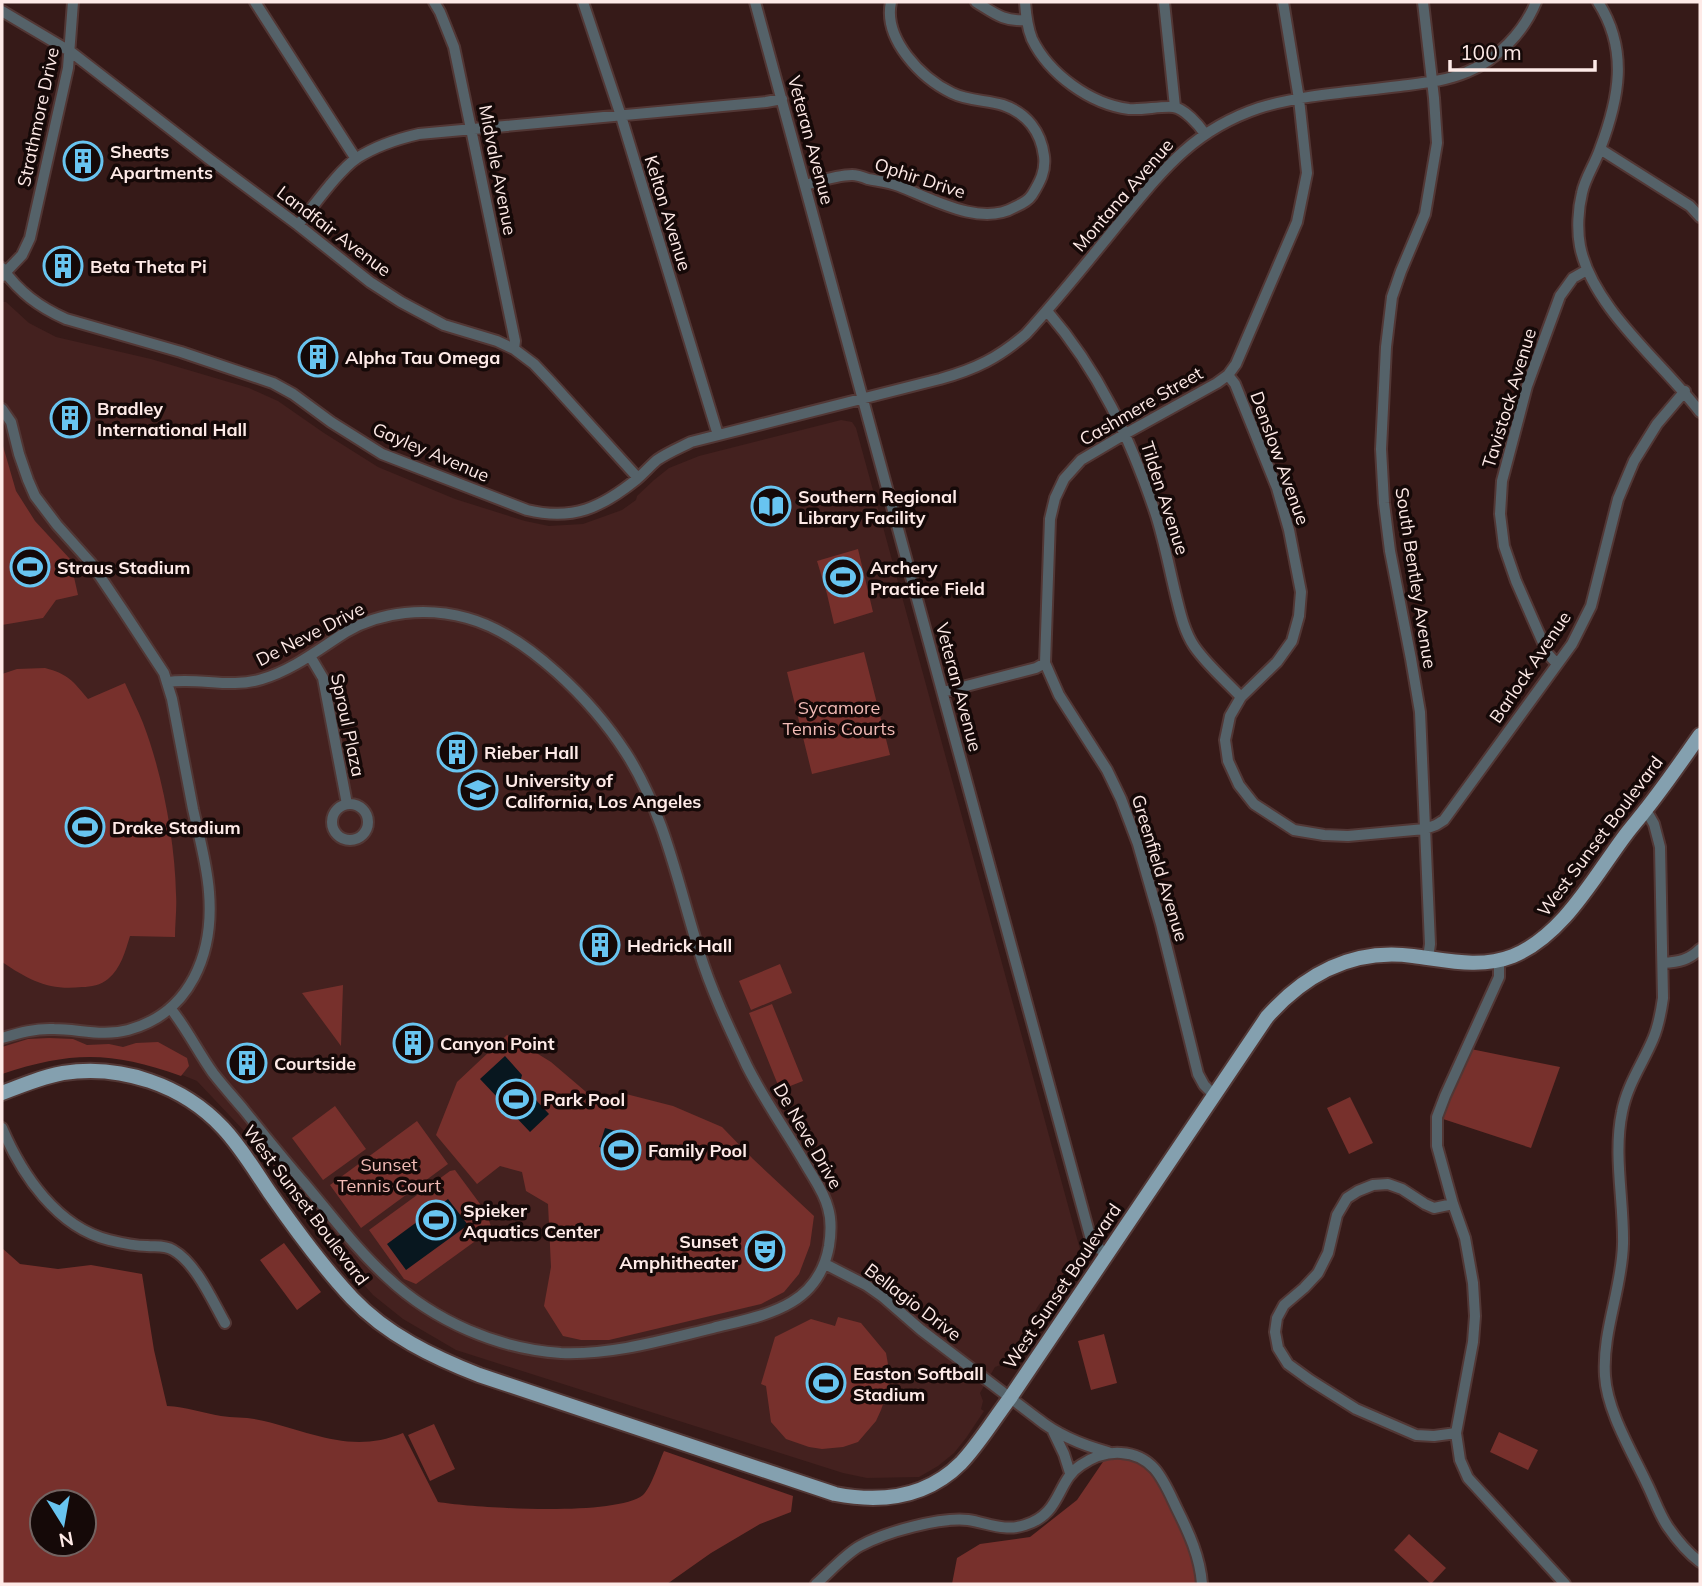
<svg xmlns="http://www.w3.org/2000/svg" width="1702" height="1586" font-family="Mulish,sans-serif">
  <style>
    .built { fill: #44211f }
    .green { fill: #77302c; fill-rule: evenodd }
    .water { fill: #08171f }
    .lines { fill: none; stroke-linecap: round; stroke-linejoin: round }
    .minor-casing { stroke: #523735; stroke-width: 14 }
    .major-casing { stroke: #523735; stroke-width: 18 }
    .minor { stroke: #556269; stroke-width: 10 }
    .major { stroke: #84a0af; stroke-width: 14 }
    .labels { text-anchor: middle; dominant-baseline: central; stroke-width: 7; stroke-linejoin: round; paint-order: stroke }
    .street-label { font-size: 18px; fill: #feeae7; stroke: #150908 }
    .poi-label { font-size: 18px; font-weight: bold; fill: #feeae7; stroke: #150908; text-anchor: start }
    .park-label { font-size: 18px; fill: #f2bbb6; stroke: #150908 }
  </style>
  <rect width="100%" height="100%" fill="#361a18"/>
  <path class="built" d="M2,302H6L29,323L56,337L151,359L249,388L278,401L324,433L378,467L455,499L525,521L549,526L583,524L622,510L636,500L637,496L654,480L669,468L699,456L841,420L852,422L856,428L1081,1253L1079,1263L1057,1292L1041,1302L1038,1306L1006,1363L995,1367L980,1393L983,1401L981,1409L984,1411L966,1438L954,1453L938,1466L919,1477L867,1478L843,1473L456,1350L403,1319L373,1295L350,1269L247,1134L197,1081L150,1062L102,1055L58,1057L27,1064L2,1074Z"/>
  <path class="green" d="M2,446H3L16,491L35,521L70,559L78,595L56,600L43,618L2,625Z
    M858,549L873,612L834,624L827,594L817,561Z
    M864,652L890,755L812,774L787,672Z
    M45,668C68,674 73,681 88,699L125,683C131,697 138,710 143,723C162,772 175,841 176,894C177,908 175,923 175,937L130,936C125,952 121,968 108,979C101,985 91,987 82,987C49,991 29,980 2,962V674L17,669Z
    M780,964L792,993L751,1010L739,981Z
    M343,985L341,1046L302,993Z
    M772,1004L803,1081L780,1090L749,1013Z
    M507,1035L551,1062L592,1097L626,1094L673,1106L722,1127L753,1159L814,1216L810,1245L799,1274L784,1292L761,1304L609,1340H581L563,1336L544,1306L551,1267L548,1204L526,1191L522,1172L500,1166L477,1184L436,1135L457,1082Z
    M49,1038L73,1039L87,1045L109,1044L123,1047L136,1043L158,1042L187,1058L189,1066L181,1076C112,1051 71,1051 2,1074V1047L28,1039Z
    M1466,1048L1560,1067L1531,1148L1437,1117Z
    M1350,1097L1373,1143L1349,1154L1327,1108Z
    M335,1106L366,1149L323,1180L292,1138Z
    M417,1121L448,1164L361,1228L330,1185Z
    M455,1170L486,1212L492,1229L416,1284L404,1279L369,1230L450,1171Z
    M284,1243L321,1292L297,1310L260,1260Z
    M2,1248L20,1264L58,1269L91,1265L142,1274L154,1350L167,1406C186,1407 203,1413 221,1416C235,1418 250,1417 264,1421C313,1433 353,1454 403,1433L438,1502C476,1508 615,1517 643,1495C651,1488 659,1462 664,1451L793,1496L791,1512L760,1524L711,1553L667,1584H2ZM42,1502H84V1544H42Z
    M838,1317L861,1323L886,1353L891,1381L881,1410L876,1421L858,1442L843,1447L822,1449L809,1447L786,1439L771,1422L766,1386L761,1384L775,1337L811,1319L835,1326Z
    M1104,1334L1117,1383L1091,1390L1078,1341Z
    M434,1424L455,1469L430,1481L408,1435Z
    M1499,1432L1538,1450L1528,1470L1490,1452Z
    M1109,1453L1147,1461L1190,1535L1202,1584H952L957,1558L980,1544L1030,1537L1077,1500Z
    M1409,1534L1446,1568L1431,1584L1394,1550Z"/>
  <path class="water" d="M505,1056L522,1075L520,1083L549,1114L530,1132L480,1079Z
    M605,1128L637,1137L628,1170L611,1166L616,1152L599,1147Z
    M448,1199L468,1225L406,1270L387,1244Z"/>
  <g class="lines">
    <defs>
      <path id="minor" d="M255,2L356,159
        M434,2L440,12L454,47L515,341L514,349
        M583,2L621,116L718,435
        M755,2L1090,1236L1095,1244L1106,1255
        M976,2C994,13 1004,22 1026,20
        M1025,2C1026,15 1027,27 1032,39C1049,74 1090,104 1129,109C1144,110 1159,106 1173,107C1184,108 1199,125 1205,134
        M1164,2L1175,107
        M1423,2L1434,98L1437,143L1425,214L1401,271L1392,297L1386,347L1381,449L1384,503L1390,551L1411,659L1420,712L1430,944L1428,958
        M1598,2C1629,50 1619,99 1600,149C1595,164 1585,178 1582,193C1578,209 1577,230 1580,246C1592,308 1663,363 1700,412
        M2,11L71,52L208,158L298,225L370,282L401,302L444,325L497,341L514,349L534,364L551,382L638,478
        M1600,149L1690,206L1700,217
        M806,185C820,181 837,175 852,175C857,175 863,177 868,179C878,181 889,182 899,186C932,199 981,227 1015,207C1022,204 1028,201 1032,195C1040,182 1046,171 1044,156C1041,132 1027,113 1003,105C987,100 968,101 952,93C921,78 883,39 891,2
        M298,225C314,206 338,171 357,158C376,146 397,139 419,134L766,102L782,99
        M2,268C19,292 39,307 66,319L181,352L273,383L293,394L331,422L382,454L527,510C573,521 601,508 637,479C644,473 650,466 657,460C667,453 679,448 691,442L940,379C976,369 998,358 1026,334C1057,300 1086,264 1115,228C1159,175 1190,131 1259,108C1304,94 1354,92 1400,86C1423,83 1446,81 1467,72C1497,60 1524,32 1536,2
        M2,276L22,255L30,238L68,68L73,2
        M1047,311C1099,371 1130,438 1155,512C1164,539 1169,568 1176,596C1180,612 1184,631 1194,646C1207,665 1225,680 1241,697
        M1228,375L1235,384L1277,488L1289,530L1301,592L1299,616L1292,641L1277,662L1241,697L1230,716L1225,740L1228,761L1239,785L1254,804L1294,830L1324,835L1348,836L1425,829L1436,825L1444,820L1572,644L1591,606L1618,499L1634,461L1657,424L1685,391
        M2,409L11,422L19,454L28,480L35,496L57,525L91,563L124,612L164,673L172,699C179,736 186,772 193,809C199,836 207,864 209,892C214,953 191,1013 128,1030C102,1037 79,1029 54,1029C36,1028 19,1033 2,1038
        M310,656L323,678L347,804
        M1045,663L1059,695L1107,770L1121,799L1138,844L1161,924L1198,1074L1204,1085L1214,1095
        M1557,664L1548,654L1516,581L1504,546L1500,514L1502,481L1527,386L1560,296L1573,278L1587,270
        M167,682C199,677 230,689 262,679C293,670 319,649 346,632C381,611 428,607 467,618C527,634 593,702 626,753C664,812 678,884 699,951C711,990 729,1028 747,1066C764,1100 787,1132 806,1165C814,1179 824,1192 828,1208C832,1221 831,1233 829,1246C818,1308 764,1315 713,1328C663,1340 613,1355 561,1353C498,1349 434,1321 388,1278C357,1250 332,1216 305,1184C284,1160 264,1135 244,1110C234,1098 223,1086 213,1073C198,1052 187,1029 171,1009
        M943,692L1036,668L1045,663L1050,519L1055,498L1064,479L1081,460L1125,434L1217,383L1228,375L1236,364L1297,222L1307,173L1299,99L1283,2
        M332 822a18 18 0 1 1 36 0a18 18 0 1 1-36 0Z
        M1646,810L1654,824L1660,847L1663,998C1661,1012 1659,1025 1653,1039C1643,1063 1627,1085 1622,1112C1613,1155 1624,1201 1623,1244C1622,1289 1602,1331 1605,1376C1607,1411 1632,1452 1647,1484C1654,1498 1659,1514 1668,1527C1677,1540 1688,1553 1700,1562
        M1499,960V977L1445,1096L1437,1117V1146L1453,1204L1465,1238L1473,1283L1475,1316L1473,1342L1456,1433L1460,1460L1468,1478L1565,1584
        M1663,963C1679,962 1689,960 1700,949
        M2,1128C22,1175 57,1227 109,1240C121,1243 135,1246 147,1246C156,1247 164,1245 173,1250C196,1263 212,1300 225,1323
        M1453,1204L1434,1208L1425,1204L1402,1189L1388,1184L1373,1185L1358,1191L1347,1198L1337,1215L1328,1253L1318,1273L1304,1288L1284,1305L1277,1318L1275,1332L1278,1348L1288,1364L1310,1380L1356,1409L1416,1435L1434,1436L1456,1433
        M825,1264L866,1285L883,1297L921,1330L1038,1419
        M1038,1419C1059,1436 1082,1445 1108,1452
        M1053,1431L1064,1454L1070,1473
        M816,1584C830,1572 844,1555 860,1546C885,1532 940,1517 968,1520C988,1523 1005,1532 1025,1525C1062,1514 1056,1481 1081,1465C1093,1457 1107,1452 1121,1453C1155,1455 1164,1482 1177,1509C1189,1533 1200,1557 1202,1584"/>
      <path id="major" d="M2,1093C22,1085 42,1077 63,1073C121,1064 183,1085 223,1128C241,1147 255,1171 270,1193C295,1229 322,1266 352,1298C387,1335 433,1357 479,1375L835,1494C881,1503 926,1498 961,1463C979,1444 994,1419 1010,1398L1267,1017C1306,973 1353,948 1413,956C1446,960 1480,969 1513,956C1564,935 1595,875 1627,833C1634,824 1641,816 1647,808C1666,784 1683,759 1700,735"/>
    </defs>
    <use href="#minor" class="minor-casing"/>
    <use href="#major" class="major-casing"/>
    <use href="#minor" class="minor"/>
    <use href="#major" class="major"/>
  </g>
  <defs>
    <symbol id="building-ring" viewBox="-11 -11 22 22"><circle r="9.5" fill="#150908" stroke="#68c4f0" stroke-width="1.5"/><path d="M-4-6H4V6H1V3H-1V6H-4ZM-2.5-4.3h1.7v1.8h-1.7ZM.8-4.3h1.7v1.8H.8ZM-2.5-1h1.7V.8h-1.7ZM.8-1h1.7V.8H.8Z" fill="#68c4f0"/></symbol>
    <symbol id="library-ring" viewBox="-11 -11 22 22"><circle r="9.5" fill="#150908" stroke="#68c4f0" stroke-width="1.5"/><path d="M-6-4Q-3-5.5-.7-3.5V5Q-3 3-6 4ZM6-4Q3-5.5 .7-3.5V5Q3 3 6 4Z" fill="#68c4f0"/></symbol>
    <symbol id="stadium-ring" viewBox="-11 -11 22 22"><circle r="9.5" fill="#150908" stroke="#68c4f0" stroke-width="1.5"/><path d="M0-5a6.5 5 0 1 0 0 10a6.5 5 0 1 0 0-10ZM-3.5-1.8h7v3.6h-7Z" fill="#68c4f0"/></symbol>
    <symbol id="university-ring" viewBox="-11 -11 22 22"><circle r="9.5" fill="#150908" stroke="#68c4f0" stroke-width="1.5"/><path d="M0-5L7-2L0 1L-7-2ZM-4 1L0 2.5L4 1V4Q0 6-4 4Z" fill="#68c4f0"/></symbol>
    <symbol id="theatre-ring" viewBox="-11 -11 22 22"><circle r="9.5" fill="#150908" stroke="#68c4f0" stroke-width="1.5"/><path d="M-5-5.5Q0-4 5-5.5V0Q5 5 0 6Q-5 5-5 0ZM-3.3-2.5H-1v1.5H-3.3ZM1-2.5H3.3v1.5H1ZM-2.8 1Q0 5.5 2.8 1Z" fill="#68c4f0"/></symbol>
  </defs>
  <g fill-rule="evenodd">
    <use href="#building-ring" x="61" y="139" width="44" height="44"/>
    <use href="#building-ring" x="41" y="244" width="44" height="44"/>
    <use href="#building-ring" x="296" y="335" width="44" height="44"/>
    <use href="#building-ring" x="48" y="396" width="44" height="44"/>
    <use href="#library-ring" x="749" y="484" width="44" height="44"/>
    <use href="#stadium-ring" x="8" y="545" width="44" height="44"/>
    <use href="#stadium-ring" x="821" y="555" width="44" height="44"/>
    <use href="#building-ring" x="435" y="730" width="44" height="44"/>
    <use href="#university-ring" x="456" y="768" width="44" height="44"/>
    <use href="#stadium-ring" x="63" y="805" width="44" height="44"/>
    <use href="#building-ring" x="578" y="923" width="44" height="44"/>
    <use href="#building-ring" x="391" y="1021" width="44" height="44"/>
    <use href="#building-ring" x="225" y="1041" width="44" height="44"/>
    <use href="#stadium-ring" x="494" y="1077" width="44" height="44"/>
    <use href="#stadium-ring" x="599" y="1128" width="44" height="44"/>
    <use href="#stadium-ring" x="414" y="1198" width="44" height="44"/>
    <use href="#theatre-ring" x="743" y="1229" width="44" height="44"/>
    <use href="#stadium-ring" x="804" y="1361" width="44" height="44"/>
  </g>
  <g class="labels">
    <g class="street-label">
      <text transform="translate(38 117) rotate(-78)">Strathmore Drive</text>
      <text transform="translate(811 140) rotate(75)">Veteran Avenue</text>
      <text transform="translate(498 170) rotate(79)">Midvale Avenue</text>
      <text transform="translate(920 178) rotate(18)">Ophir Drive</text>
      <text transform="translate(1123 195) rotate(-49)">Montana Avenue</text>
      <text transform="translate(668 213) rotate(73)">Kelton Avenue</text>
      <text transform="translate(334 231) rotate(37)">Landfair Avenue</text>
      <text transform="translate(1509 398) rotate(-73)">Tavistock Avenue</text>
      <text transform="translate(1141 406) rotate(-30)">Cashmere Street</text>
      <text transform="translate(431 452) rotate(23)">Gayley Avenue</text>
      <text transform="translate(1280 458) rotate(70)">Denslow Avenue</text>
      <text transform="translate(1165 498) rotate(72)">Tilden Avenue</text>
      <text transform="translate(1416 578) rotate(81)">South Bentley Avenue</text>
      <text transform="translate(310 634) rotate(-27)">De Neve Drive</text>
      <text transform="translate(1530 667) rotate(-56)">Barlock Avenue</text>
      <text transform="translate(959 687) rotate(75)">Veteran Avenue</text>
      <text transform="translate(348 725) rotate(78)">Sproul Plaza</text>
      <text transform="translate(1600 836) rotate(-53)">West Sunset Boulevard</text>
      <text transform="translate(1160 868) rotate(73)">Greenfield Avenue</text>
      <text transform="translate(808 1136) rotate(60)">De Neve Drive</text>
      <text transform="translate(306 1205) rotate(53)">West Sunset Boulevard</text>
      <text transform="translate(1062 1286) rotate(-56)">West Sunset Boulevard</text>
      <text transform="translate(913 1302) rotate(37)">Bellagio Drive</text>
    </g>
    <g class="poi-label">
      <text x="110" y="151">Sheats<tspan x="110" dy="21">Apartments</tspan></text>
      <text x="90" y="266">Beta Theta Pi</text>
      <text x="345" y="357">Alpha Tau Omega</text>
      <text x="97" y="408">Bradley<tspan x="97" dy="21">International Hall</tspan></text>
      <text x="798" y="496">Southern Regional<tspan x="798" dy="21">Library Facility</tspan></text>
      <text x="57" y="567">Straus Stadium</text>
      <text x="870" y="567">Archery<tspan x="870" dy="21">Practice Field</tspan></text>
      <text x="484" y="752">Rieber Hall</text>
      <text x="505" y="780">University of<tspan x="505" dy="21">California, Los Angeles</tspan></text>
      <text x="112" y="827">Drake Stadium</text>
      <text x="627" y="945">Hedrick Hall</text>
      <text x="440" y="1043">Canyon Point</text>
      <text x="274" y="1063">Courtside</text>
      <text x="543" y="1099">Park Pool</text>
      <text x="648" y="1150">Family Pool</text>
      <text x="463" y="1210">Spieker<tspan x="463" dy="21">Aquatics Center</tspan></text>
      <text x="738" y="1241" text-anchor="end">Sunset<tspan x="738" dy="21">Amphitheater</tspan></text>
      <text x="853" y="1373">Easton Softball<tspan x="853" dy="21">Stadium</tspan></text>
    </g>
    <g class="park-label">
      <text x="839" y="707">Sycamore<tspan x="839" dy="21">Tennis Courts</tspan></text>
      <text x="389" y="1164">Sunset<tspan x="389" dy="21">Tennis Court</tspan></text>
    </g>
  </g>
  <rect width="1702" height="1586" fill="none" stroke="#feeae7" stroke-width="7"/>
  <g transform="translate(63 1523) rotate(169)"><circle r="33" fill="#150908" stroke="#726361" stroke-width="2"/>
  <path d="M0-5L12 26L0 18L-12 26Z" fill="#68c4f0"/>
  <text y="-10" font-size="19" font-weight="bold" text-anchor="middle" fill="#feeae7">N</text>
  </g>
  <path d="M1450 60v10h145v-10" fill="none" stroke="#feeae7" stroke-width="3.5"/>
  <text x="1460" y="60" font-size="21" fill="#feeae7" stroke="#150908" stroke-width="5" paint-order="stroke">100 m</text>
</svg>
